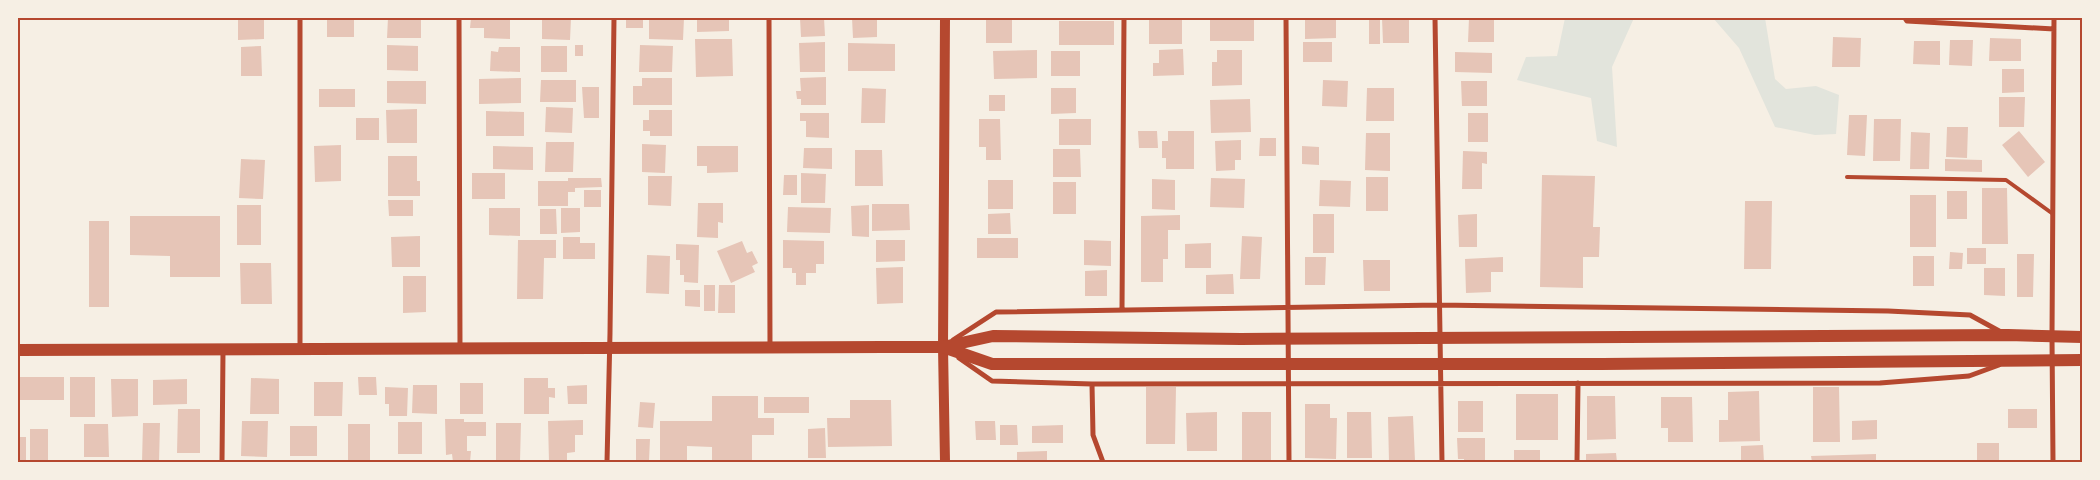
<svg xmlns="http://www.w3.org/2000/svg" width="2100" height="480" font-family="Rubik,sans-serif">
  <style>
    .green { fill: #e2e4dc }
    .building { fill: #e6c5b7 }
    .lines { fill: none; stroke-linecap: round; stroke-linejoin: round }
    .service { stroke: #b5482f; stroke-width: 4 }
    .minor { stroke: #b5482f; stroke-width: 5 }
    .secondary { stroke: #b5482f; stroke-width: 10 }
    .primary { stroke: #b5482f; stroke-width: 12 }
    .neatline { fill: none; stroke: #b5482f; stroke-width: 2 }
  </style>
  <rect width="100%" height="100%" fill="#f6efe4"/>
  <path class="green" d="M1565,18H1634L1612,67L1617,147L1597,141L1591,98L1517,80L1526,57L1557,56Z
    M1713,18H1765L1775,79L1786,89L1816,86L1839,95L1836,134L1815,135L1775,127L1739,48Z"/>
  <path class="building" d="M238,18H264V39L238,40Z
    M327,18H354V37H327Z
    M388,18H421V38H387Z
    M471,18H510V39L484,38V28H470Z
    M542,18H571L570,40L542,39Z
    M626,18H643V28H626Z
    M649,18H684L683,40L649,39Z
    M697,18H729V31L697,32Z
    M800,18H824L825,36L801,37Z
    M852,18H877V37L853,38Z
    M986,18H1012V43H986Z
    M1149,18H1182V44H1149Z
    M1210,18H1254V41H1210Z
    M1305,18H1336V38L1305,39Z
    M1382,18H1409V43H1383Z
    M1469,18H1494V42H1468Z
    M1369,19H1380V44H1369Z
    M1059,21H1114V45H1059Z
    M1833,37L1861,38L1860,67H1832Z
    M1990,38L2021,39V61H1989Z
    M695,39H732L733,76L696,77Z
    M1950,40H1973L1972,66L1949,65Z
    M1914,41H1940V65L1913,64Z
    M825,42V72H800L799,43Z
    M1303,42H1332V62H1303Z
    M848,43L895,44V71H848Z
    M387,45L418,46V71L387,70Z
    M575,45H583V56H575Z
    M640,45L673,46L672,72H639Z
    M261,46L262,76H241V47Z
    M541,46H567V72H541Z
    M499,47H520V72L490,71L491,51L498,52Z
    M1183,49L1184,75L1153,76V63H1159V50Z
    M1037,50V78L994,79L993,51Z
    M1217,50H1242V85L1212,86V62H1217Z
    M1051,51H1080V76H1051Z
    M1455,52L1492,53V73L1455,72Z
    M2002,69H2024V92L2002,93Z
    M826,77V105H801V99H797L796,91H801L800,78Z
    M521,78V103L479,104V79Z
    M642,78H672V105H633V86H642Z
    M541,80H576V102H540Z
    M1323,80L1348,81L1347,107L1322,106Z
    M387,81H426V104L387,103Z
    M1461,81H1487V106H1462Z
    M582,87H599V118H584Z
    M862,88L886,89L885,123H861Z
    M1051,88H1076V113L1051,114Z
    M1367,88H1394V121H1366Z
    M319,89H355V107H319Z
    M989,95H1005V111H989Z
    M1999,97H2025L2024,127H1999Z
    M1250,99L1251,132L1211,133L1210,100Z
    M546,107L573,108L572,133L545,132Z
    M417,109V143H387L386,110Z
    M649,110H672V136H650V131H643V120H649Z
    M486,111L524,112V136H486Z
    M800,113H829V138L806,137V121H800Z
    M1468,113H1488V142H1468Z
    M1849,115H1867L1865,156L1847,155Z
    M356,118H379V140H356Z
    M979,119H1000L1001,160H986V147H979Z
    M1059,119H1091V145H1059Z
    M1874,119H1901L1900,161H1873Z
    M1947,127H1968L1967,158L1946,157Z
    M1138,131H1157L1158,148H1139Z
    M1168,131H1194V169H1166V158H1162V141H1168Z
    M2019,131L2045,162L2028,177L2002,145Z
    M1911,132L1930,133L1929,169H1910Z
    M1366,133H1390V171L1365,170Z
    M1260,138H1276V156H1259Z
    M1241,140V160H1235V170L1216,171L1215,141Z
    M546,142H574L573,172H545Z
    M642,144L666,145L665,173L642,172Z
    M341,145V181L315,182L314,146Z
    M493,146L533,147V170L493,169Z
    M697,146H738V172L707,173V166H697Z
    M1302,146L1319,147V165L1302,164Z
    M804,148H832V169L803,168Z
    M1053,149H1080L1081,177H1053Z
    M855,150H882L883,186H855Z
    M1463,151L1487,152V164L1482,163V189H1462Z
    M388,156H417V181H420V196H388Z
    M241,159L265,160L263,199L239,198Z
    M1945,159L1982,160V172L1945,171Z
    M472,173H505V199H472Z
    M801,173L826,174L825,203H801Z
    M784,175H797V195H783Z
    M1542,175L1595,176L1593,227H1600L1599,257H1583V288L1540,287Z
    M648,176H672L671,206L648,205Z
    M1366,177H1388V211H1366Z
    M568,178H601L602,187L575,188V192H568V206H538V181H568Z
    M1211,178L1245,179L1244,208L1210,207Z
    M1152,179L1175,180V210L1152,209Z
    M988,180H1013V209H988Z
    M1320,180L1351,181L1350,207L1319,206Z
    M1053,182H1076V214H1053Z
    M1982,188H2007L2008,244H1982Z
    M584,190H601V207H584Z
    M1947,191H1967V219H1947Z
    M1910,195H1936V247H1910Z
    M388,200H413V216H389Z
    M1745,201H1772L1771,269H1744Z
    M698,203H723V223L718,222V238L697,237Z
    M872,204H909L910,230L872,231Z
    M237,205H261V245H237Z
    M869,205V237L852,236L851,206Z
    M788,207L831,208L830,233L787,232Z
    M489,208H520V236L489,235Z
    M561,208H580V232L561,233Z
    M540,209H556L557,234H540Z
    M1010,213L1011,234H988V214Z
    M1313,214H1334V253H1313Z
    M1477,214V247H1459L1458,215Z
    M1180,215V230H1168V259H1163V282H1141V216Z
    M130,216H220V277H170V256L130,255Z
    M89,221H109V307H89Z
    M2080,222H2082V261H2080Z
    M420,236V267H392L391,237Z
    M1242,236L1262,237L1260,279H1240Z
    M563,237H580V243H595V259H563Z
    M977,238H1018V258H977Z
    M518,240H556V258H544L543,299H517Z
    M783,240L824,241V264H816V273H806V285H796V273H792V268H783Z
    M876,240H905V261L876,262Z
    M1084,240L1111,241V266L1084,265Z
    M742,241L747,253L752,251L758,263L752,266L755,272L731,283L717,251Z
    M1211,243V268H1185V244Z
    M676,244L699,245L698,283L684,282V275H680V260H676Z
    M1967,248H1986V264H1967Z
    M1950,252L1963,253L1962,269H1949Z
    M2017,254H2034L2033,297H2017Z
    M647,255L670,256L669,294L646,293Z
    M1913,256H1934V286H1913Z
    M1305,257H1326L1325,285H1305Z
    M1503,257V272H1491V292L1466,293L1465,259Z
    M1363,260H1390V291H1364Z
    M240,263H271L272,304H241Z
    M903,267V303L877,304L876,268Z
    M1984,268H2005V296L1984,295Z
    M1107,270V296H1085V271Z
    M1233,274L1234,294H1206V275Z
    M403,276H426V312L403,313Z
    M704,285H715V311H704Z
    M719,285H735V313H718Z
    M685,290H700V307L685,306Z
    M19,377H64V400H19Z
    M70,377H95V417H70Z
    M358,377H376L377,395H359Z
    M251,378L279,379V414H250Z
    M524,378H548V388H555V398L549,397V414H524Z
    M111,379H138V416L112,417Z
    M187,379V404L153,405V380Z
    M314,382H343L342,416H314Z
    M460,383H483V414H460Z
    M413,385H437V414L412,413Z
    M587,385V404H568L567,386Z
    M385,387L408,388L407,416H389V404H385Z
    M1146,387H1176L1175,444H1146Z
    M1813,387H1839L1840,442H1813Z
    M1759,391L1760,441L1719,442V420H1728V392Z
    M1516,394H1558V440H1516Z
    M712,396H758V418H774V435H752V462H712V447L687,446V462H660V421H712Z
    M1587,396H1615L1616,439L1587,440Z
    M764,397H809V413H764Z
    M1661,397H1692L1693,442H1668V428H1661Z
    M850,400H891L892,446L828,447L827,418H850Z
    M1458,401H1483V432H1458Z
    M640,402L655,403L653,428L638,427Z
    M1305,404H1330V418H1337L1336,459L1305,458Z
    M178,409H200V453H177Z
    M2008,409H2037V428H2008Z
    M1217,412V451H1187L1186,413Z
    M1242,412H1271V460H1242Z
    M1347,412H1371L1372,458H1347Z
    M1413,416L1415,461L1389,462L1388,417Z
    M445,419H464V422H486V436H467V451H471L470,462H453L452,454L446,455Z
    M583,420V435H575V452L567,453V462H549L548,421Z
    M1877,420V439L1852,440V421Z
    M242,421H268L267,457L241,456Z
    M975,421H995L996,440H976Z
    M398,422H422V454H398Z
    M143,423H160L159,462H142Z
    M496,423H521L520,461H496Z
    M84,424H108L109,457H84Z
    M348,424H370V462H348Z
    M1000,425H1017L1018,445H1000Z
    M1063,425V443H1032V426Z
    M290,426H317V456H290Z
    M825,428L826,458H808V429Z
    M30,429H48V462H30Z
    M18,437H26V462H18Z
    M1457,438H1485V462H1464V459H1458Z
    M636,439H650L649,461H636Z
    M1977,443H1999V462H1977Z
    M1763,445L1764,462H1741V446Z
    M1514,450H1540V462H1514Z
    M1047,451V462H1017V452Z
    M1616,453L1617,462H1586V454Z
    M1876,454V462H1812L1811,456Z"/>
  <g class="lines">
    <path class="service" d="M1847,177L2006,180L2053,214"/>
    <path class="minor" d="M459,18L460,348
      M769,18L770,347
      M1286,18L1289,462
      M1435,18L1442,462
      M1905,18L1907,21L2054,29
      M1122,309L1124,18
      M953,340L996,312L1438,305L1888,311L1970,315L2001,332
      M300,349V18
      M959,358L992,381L1092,384L1880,383L1969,376L1999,365
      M1092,384L1093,435L1103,462
      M222,462L223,351
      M607,462L610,333L614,18
      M1577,462L1578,383
      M2053,462L2052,337L2054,18"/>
    <path class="secondary" d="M945,18L943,347L945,462"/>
    <path class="primary" d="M943,347L992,364H1602L2082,360
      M18,350L884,347H943L993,336L1241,339L2008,335L2082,337"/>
  </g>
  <rect width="2100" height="480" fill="none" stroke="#f6efe4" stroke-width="38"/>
  <rect x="19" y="19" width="2062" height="442" class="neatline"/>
</svg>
